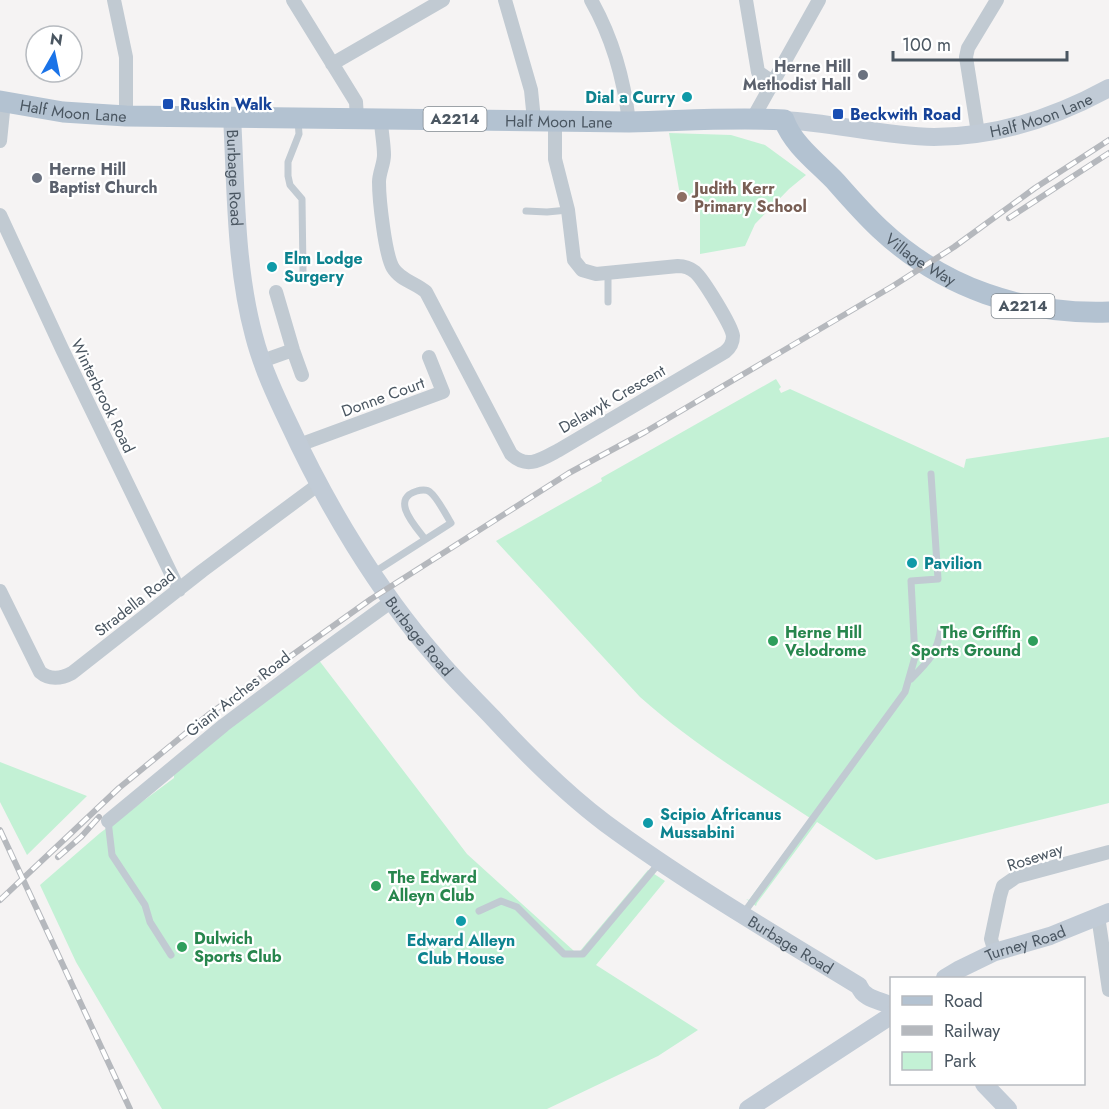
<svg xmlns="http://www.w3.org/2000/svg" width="1109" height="1109" font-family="Jost,sans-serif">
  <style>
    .green { fill: #c3f1d5 }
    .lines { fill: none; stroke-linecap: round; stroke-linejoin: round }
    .lane { stroke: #c1cad2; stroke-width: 7 }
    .street { stroke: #c1cad2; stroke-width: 14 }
    .secondary { stroke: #c1cbd6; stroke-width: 18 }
    .primary { stroke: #b3c2d1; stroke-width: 21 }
    .rail-casing { stroke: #b5b8bd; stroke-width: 6 }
    .rail { stroke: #fff; stroke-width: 4; stroke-dasharray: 11; stroke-linecap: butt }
    .worship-dot { fill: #6b7280; stroke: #fff; stroke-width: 2 }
    .culture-dot { fill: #0f9aa8; stroke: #fff; stroke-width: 2 }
    .transit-dot { fill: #1a4fb4; stroke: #fff; stroke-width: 2 }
    .education-dot { fill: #8d6e63; stroke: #fff; stroke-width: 2 }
    .leisure-dot { fill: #2e9e5b; stroke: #fff; stroke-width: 2 }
    .labels { text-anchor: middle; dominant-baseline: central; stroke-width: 4.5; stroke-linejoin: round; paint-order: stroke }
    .shield { fill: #fff; stroke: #808990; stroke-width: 1.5 }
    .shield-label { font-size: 15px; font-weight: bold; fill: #4a5661 }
    .worship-label { font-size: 16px; font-weight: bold; fill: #5b616d; stroke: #fff; text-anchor: end }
    .culture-label { font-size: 16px; font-weight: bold; fill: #0d838f; stroke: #fff; text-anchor: start }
    .transit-label { font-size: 16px; font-weight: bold; fill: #164399; stroke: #fff; text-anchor: start }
    .street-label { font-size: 16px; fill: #4a5661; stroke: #fff }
    .education-label { font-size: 16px; font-weight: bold; fill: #785e54; stroke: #fff; text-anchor: start }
    .leisure-label { font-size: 16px; font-weight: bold; fill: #27864d; stroke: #fff; text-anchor: start }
  </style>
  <rect width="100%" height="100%" fill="#f5f3f3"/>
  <path class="green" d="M669,133L731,135L765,145L806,175L789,189L755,224L745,246L700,254V198L680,195Z
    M776,379L781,387L779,389L781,393L790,389L964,468L966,459L1109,437V803L876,860L817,822L757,903L756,906L746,899L749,900L810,818C751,779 694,745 640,697L496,541L602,481L601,478Z
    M318,659L467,854L574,951H580L648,870L665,881L596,965L698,1030L658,1056L547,1109H162L76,962L40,885L100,833L174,778V770Z
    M0,762L87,796L27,855L0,802Z"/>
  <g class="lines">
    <path class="lane" d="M298,120L299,134L288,162V176L290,185L302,199L303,271
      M526,211L547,212L568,210
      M608,302V273
      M373,573L451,523C446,515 437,497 430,492C427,489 420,490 417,491C389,499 416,527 425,539
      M911,679C929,661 937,653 941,628
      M108,821L112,855L145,905L150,922L171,955
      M479,911L501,901L517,907L564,954H583L660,862
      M743,914L905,692L915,657L911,581L938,579L931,474"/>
    <path class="street" d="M114,0L126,57V116
      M293,0L356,102L357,118
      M505,0L531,90L534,120
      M591,0C612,37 624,79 629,122
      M746,0L758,72L774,83
      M332,64L443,0
      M381,118C381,131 384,143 384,155C384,164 379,173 379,182C379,199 385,255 393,268C400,280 416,283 426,292L511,454C527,470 542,459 559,450L725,352C730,348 733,343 733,336C732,326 703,279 695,272C690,268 684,266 678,266L596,274L582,270L574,260L568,210L555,159V121
      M753,118L819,0
      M978,133L966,57L968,48L997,0
      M0,141L4,102
      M0,215L63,351L179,590
      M276,292L293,350L302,375
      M262,361L293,350
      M299,445L443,392L429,357
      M0,591L40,672C49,680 61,679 72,673L202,571L319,484
      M108,821L224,725L316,656L392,601
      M1098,916L1109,990
      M995,952L991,939L1000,896L1003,886L1016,877L1109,852"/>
    <g class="secondary">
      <path id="s1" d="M232,116C236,188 235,266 254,336C262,367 276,397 290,426C326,504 378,591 435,656C453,678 474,698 493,718C528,756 564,792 605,823C685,882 774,934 859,986C864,1000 881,1000 892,1006"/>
      <path id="s2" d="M784,120C834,123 883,136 934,137C995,137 1056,117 1109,88"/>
      <path id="s3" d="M945,978L960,969L995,952L1050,936L1109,912"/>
      <path d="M984,1084L1008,1109"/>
      <path d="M748,1109L892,1015"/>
    </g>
    <path class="primary" id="s4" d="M0,101L63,112L126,116L629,122C681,121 732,117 784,120C793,145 818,163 836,182C850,198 864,214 880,229C943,288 1023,315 1109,312"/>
    <defs>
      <path id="rail" d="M1009,218L1109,153
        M0,830L130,1109
        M58,857L81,837L99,817
        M0,900L119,788L208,715L371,599L569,473L645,432L893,286L954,247L1035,188L1109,140"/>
    </defs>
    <use href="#rail" class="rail-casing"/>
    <use href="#rail" class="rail"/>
  </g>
  <g class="worship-dot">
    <circle cx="863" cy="75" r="6"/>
    <circle cx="37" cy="178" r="6"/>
  </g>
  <g class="culture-dot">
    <circle cx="687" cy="97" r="6"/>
    <circle cx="272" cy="267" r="6"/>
    <circle cx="912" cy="563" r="6"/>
    <circle cx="648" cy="823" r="6"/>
    <circle cx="461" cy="921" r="6"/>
  </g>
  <g class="transit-dot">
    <rect x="162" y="98" width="12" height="12" rx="3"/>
    <rect x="832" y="108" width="12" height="12" rx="3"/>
  </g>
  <circle class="education-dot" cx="682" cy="197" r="6"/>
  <g class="leisure-dot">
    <circle cx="773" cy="641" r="6"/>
    <circle cx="1033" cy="641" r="6"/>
    <circle cx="376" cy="886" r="6"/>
    <circle cx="182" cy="947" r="6"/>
  </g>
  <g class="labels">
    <g class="shield">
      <rect x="423.5" y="107" width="63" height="24" rx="4.5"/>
      <rect x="991.5" y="294" width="63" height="24" rx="4.5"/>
    </g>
    <g class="shield-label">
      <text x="455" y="119">A2214</text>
      <text x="1023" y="306">A2214</text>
    </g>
    <g class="worship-label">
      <text x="851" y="66">Herne Hill<tspan x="851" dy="18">Methodist Hall</tspan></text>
      <text x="49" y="169" text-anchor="start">Herne Hill<tspan x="49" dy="18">Baptist Church</tspan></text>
    </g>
    <g class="culture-label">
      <text x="675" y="97" text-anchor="end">Dial a Curry</text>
      <text x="284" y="258">Elm Lodge<tspan x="284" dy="18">Surgery</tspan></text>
      <text x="924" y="563">Pavilion</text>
      <text x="660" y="814">Scipio Africanus<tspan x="660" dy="18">Mussabini</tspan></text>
      <text x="461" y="940" text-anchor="middle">Edward Alleyn<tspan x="461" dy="18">Club House</tspan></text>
    </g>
    <g class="transit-label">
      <text x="180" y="104">Ruskin Walk</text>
      <text x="850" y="114">Beckwith Road</text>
    </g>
    <g class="street-label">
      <text stroke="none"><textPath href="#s4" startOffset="74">Half Moon Lane</textPath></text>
      <text stroke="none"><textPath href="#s2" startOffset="261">Half Moon Lane</textPath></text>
      <text stroke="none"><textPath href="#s4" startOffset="560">Half Moon Lane</textPath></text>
      <text stroke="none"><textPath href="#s1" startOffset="62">Burbage Road</textPath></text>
      <text stroke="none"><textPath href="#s4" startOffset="982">Village Way</textPath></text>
      <text transform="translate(103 396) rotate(64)">Winterbrook Road</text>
      <text transform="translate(383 397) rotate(-20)">Donne Court</text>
      <text transform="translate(612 399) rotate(-30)">Delawyk Crescent</text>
      <text transform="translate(135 603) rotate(-38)">Stradella Road</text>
      <text stroke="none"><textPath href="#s1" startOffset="566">Burbage Road</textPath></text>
      <text transform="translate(238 694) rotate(-38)">Giant Arches Road</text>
      <text transform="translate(1035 857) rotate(-18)">Roseway</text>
      <text stroke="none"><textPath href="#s3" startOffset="88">Turney Road</textPath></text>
      <text stroke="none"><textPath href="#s1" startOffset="1052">Burbage Road</textPath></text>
    </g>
    <g class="education-label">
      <text x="694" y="188">Judith Kerr<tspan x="694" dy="18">Primary School</tspan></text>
    </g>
    <g class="leisure-label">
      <text x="785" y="632">Herne Hill<tspan x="785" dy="18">Velodrome</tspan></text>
      <text x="1021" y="632" text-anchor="end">The Griffin<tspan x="1021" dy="18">Sports Ground</tspan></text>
      <text x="388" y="877">The Edward<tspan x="388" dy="18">Alleyn Club</tspan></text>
      <text x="194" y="938">Dulwich<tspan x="194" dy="18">Sports Club</tspan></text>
    </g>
  </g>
  <rect x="890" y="977" width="195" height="108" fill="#ffffff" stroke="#b7bbc0" stroke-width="1.5"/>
  <rect x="902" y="996" width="30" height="9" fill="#b3c2d1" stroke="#b7bbc0" stroke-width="1.5"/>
  <text x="944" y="1007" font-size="18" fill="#4a5661">Road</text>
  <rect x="902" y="1026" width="30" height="9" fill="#b5b8bd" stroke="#b7bbc0" stroke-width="1.5"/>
  <text x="944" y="1037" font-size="18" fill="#4a5661">Railway</text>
  <rect x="902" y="1052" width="30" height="18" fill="#c3f1d5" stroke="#b7bbc0" stroke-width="1.5"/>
  <text x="944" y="1067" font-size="18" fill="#4a5661">Park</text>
  <g transform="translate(54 54) rotate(9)"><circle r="28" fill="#ffffff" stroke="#b7bbc0" stroke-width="1.5"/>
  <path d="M0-4.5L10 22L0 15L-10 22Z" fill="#1a73e8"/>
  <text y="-9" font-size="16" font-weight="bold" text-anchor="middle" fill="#4a5661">N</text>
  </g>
  <path d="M893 51v9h174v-9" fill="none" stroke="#4a5661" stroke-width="3"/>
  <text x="902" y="51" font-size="18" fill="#4a5661" stroke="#ffffff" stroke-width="4.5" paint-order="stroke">100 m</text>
</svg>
